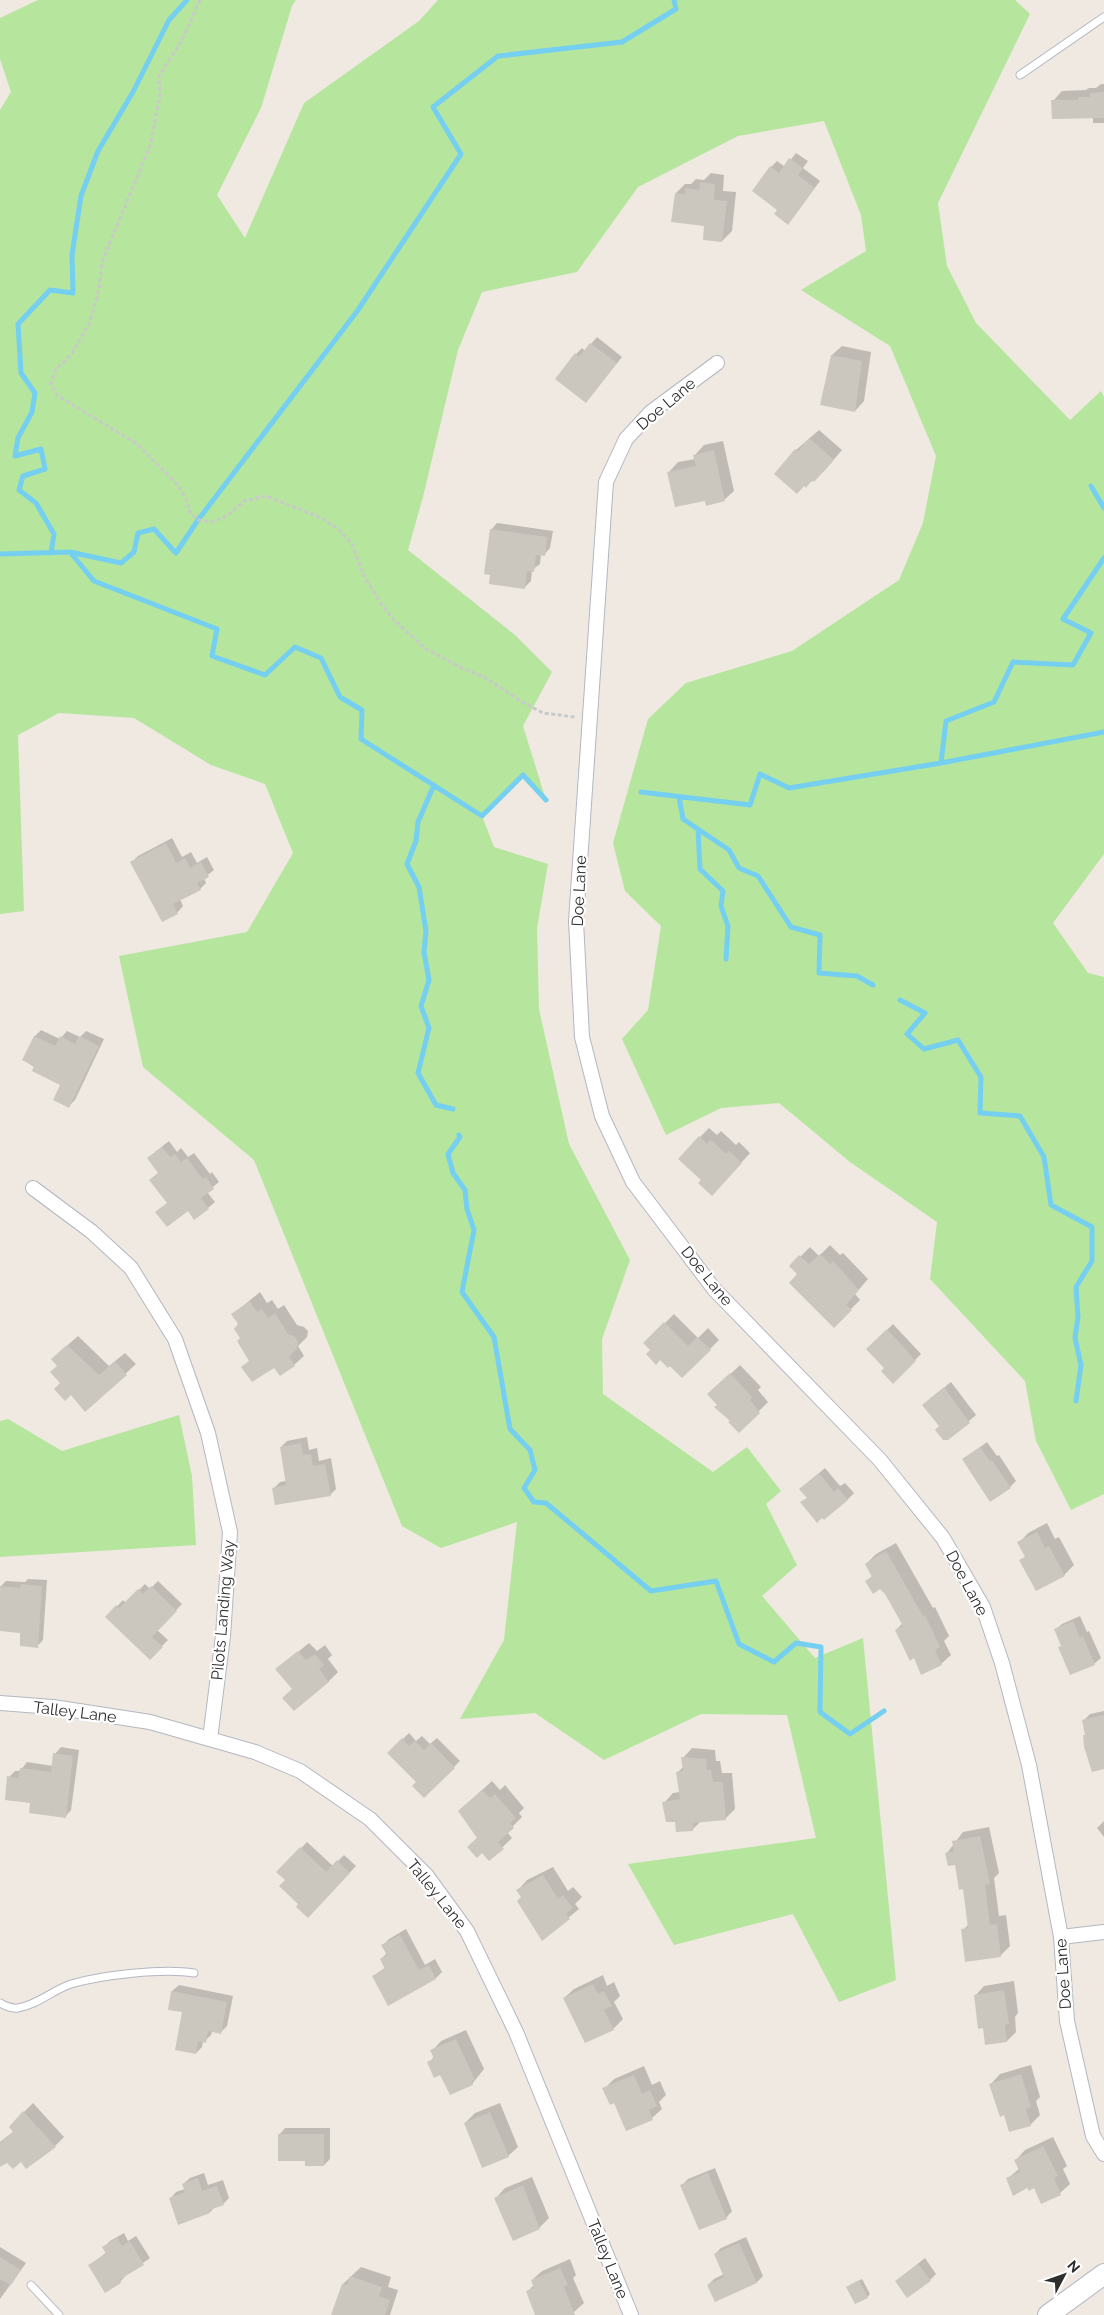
<svg xmlns="http://www.w3.org/2000/svg" width="1104" height="2315" font-family="Raleway,sans-serif">
  <style>
    .green { fill: #b6e59e }
    .shadow { fill: #0003 }
    .lines { fill: none; stroke-linecap: round; stroke-linejoin: round }
    .stream { stroke: #75cff0; stroke-width: 5 }
    .building { fill: #cbc7bf }
    .lane-casing { stroke: #b4b7c1; stroke-width: 9 }
    .street-casing { stroke: #b4b7c1; stroke-width: 16 }
    .secondary-casing { stroke: #b4b7c1; stroke-width: 22 }
    .path { stroke: #c9c9c9; stroke-width: 3; stroke-dasharray: 4 2.5; stroke-linecap: butt }
    .lane { stroke: #fff; stroke-width: 7 }
    .street { stroke: #fff; stroke-width: 14 }
    .secondary { stroke: #fff; stroke-width: 20 }
    .labels { text-anchor: middle; dominant-baseline: central; stroke-width: 4.5; stroke-linejoin: round; paint-order: stroke }
    .street-label { font-size: 16px; fill: #2e2e2e; stroke: #fff }
  </style>
  <rect width="100%" height="100%" fill="#efe9e1"/>
  <path class="green" d="M38,0H296L292,6L261,108L217,195L245,238L304,103L419,21L438,0H1015L1030,14L938,203L947,266L976,323L1070,420L1101,391L1104,397V854L1053,923L1088,973L1104,977V1494L1071,1510L1036,1441L1025,1381L930,1279L937,1222L850,1162L779,1103L721,1108L666,1135L622,1039L648,1010L661,926L625,891L613,843L648,719L686,683L792,651L899,580L923,523L936,456L890,346L801,290L866,251L861,215L824,121L738,136L638,187L577,272L482,292L458,350L423,497L408,550L515,635L552,672L523,726L546,800L523,775L482,816L494,847L548,864L537,928L539,1009L569,1144L630,1260L602,1339L603,1394L713,1472L747,1447L781,1491L766,1504L797,1565L762,1596L815,1658L863,1638L896,1980L839,2002L793,1914L674,1945L628,1864L816,1838L787,1715L701,1714L604,1760L535,1713L460,1719L504,1640L517,1522L441,1548L402,1526L254,1160L143,1067L119,956L247,932L293,853L265,784L211,765L134,718L59,713L18,735L24,911L0,914V110L11,92L0,59V18Z
    M179,1415L192,1476L196,1545L0,1557V1421L8,1419L62,1451Z"/>
  <path class="shadow" d="M1101,84H1104V123H1093V117L1053,101L1062,91L1086,90L1089,88H1096Z
    M796,153L808,161L803,168L820,181L788,223L779,210L771,167L777,161L785,167Z
    M711,173L724,175L723,191L736,192L732,231L722,241L676,193L685,184H691L696,179L704,180Z
    M597,337L622,357L586,402L576,354L582,348L585,351Z
    M842,346L871,352L864,401L855,411L832,355Z
    M819,430L842,450L824,471L806,486L775,474L796,450Z
    M723,441L734,491L724,500L706,499L669,472L678,462L695,459V455L704,445Z
    M497,523L553,531L550,548L544,555L541,554L540,564L532,570L531,581L524,588L492,574L491,530Z
    M172,838L182,857L191,852L197,863L207,857L214,870L204,878L206,883L200,889L180,899L183,906L177,913L132,862L138,856Z
    M41,1030L60,1039L67,1031L80,1037L86,1031L104,1039L75,1100L69,1106L62,1084L23,1060L35,1036Z
    M709,1128L717,1135L721,1131L736,1145L739,1142L750,1153L721,1185L700,1137Z
    M169,1141L177,1152L181,1148L188,1157L194,1153L210,1174L212,1172L219,1182L207,1192L215,1202L195,1219L188,1209L168,1203L155,1152Z
    M830,1245L840,1255L843,1253L868,1279L855,1294L860,1300L834,1326L799,1274L791,1266L810,1247L819,1256Z
    M260,1292L267,1303L272,1300L278,1309L284,1305L297,1325L304,1327L308,1331L307,1337L298,1346L304,1356L294,1365L243,1367L250,1360L242,1338L240,1324L233,1314Z
    M674,1314L698,1338L708,1328L719,1340L682,1377L645,1343Z
    M893,1324L921,1354L893,1382L886,1368L868,1349Z
    M78,1336L109,1366L125,1353L136,1364L85,1411L61,1383L59,1366L62,1350Z
    M740,1365L761,1387L758,1390L768,1402L739,1431L718,1405L719,1385Z
    M951,1382L976,1415L948,1439L930,1399Z
    M307,1437L309,1450L317,1448L319,1461L331,1458L336,1489L330,1495L274,1488L280,1482L287,1481L281,1447L287,1441Z
    M987,1442L997,1456L999,1455L1016,1481L1010,1487L964,1459Z
    M825,1468L840,1486L845,1483L854,1493L847,1500L802,1503L808,1497L807,1483Z
    M1047,1523L1055,1539L1059,1537L1074,1565L1064,1575L1021,1561L1026,1556L1019,1543L1028,1533Z
    M896,1543L933,1608L935,1607L949,1636L944,1641L951,1655L941,1664L914,1657L896,1630L903,1623L886,1593L867,1581L873,1575L866,1564L876,1554Z
    M28,1579L47,1580L43,1640L37,1646L22,1632L0,1630V1587L6,1581L25,1582Z
    M158,1581L182,1604L157,1630L168,1640L150,1658L107,1617L123,1600L126,1603L145,1584L150,1589Z
    M1080,1616L1087,1632L1089,1631L1101,1658L1094,1664L1060,1647L1062,1645L1055,1630L1062,1624Z
    M309,1643L317,1651L325,1645L332,1655L328,1659L338,1672L328,1682L293,1688L277,1669Z
    M1104,1711V1768L1086,1734L1083,1721L1090,1714Z
    M409,1733L416,1741L422,1736L430,1744L437,1738L460,1761L424,1796L417,1782L389,1753Z
    M61,1747L79,1750L71,1810L65,1817L32,1802L9,1777L15,1771H20L27,1762L53,1766L55,1754Z
    M692,1748L715,1750L716,1761H720L722,1773H732L735,1809L725,1819L701,1821L692,1830L676,1820L664,1803L673,1793L680,1792L677,1773L684,1766L683,1758Z
    M492,1781L500,1790L505,1785L524,1808L519,1813L522,1817L507,1832L512,1838L489,1860L482,1852L468,1847L478,1837L470,1801Z
    M1104,1821V1837L1097,1828Z
    M989,1827L999,1873L994,1878L999,1916L1006,1915L1010,1946L1000,1956L963,1930L969,1924L964,1888L956,1863L947,1853L963,1832Z
    M307,1842L333,1866L344,1855L356,1866L308,1916L286,1880L278,1872Z
    M553,1867L568,1891L573,1887L582,1897L575,1904L579,1909L542,1939L518,1890L527,1880Z
    M406,1929L425,1965L435,1959L442,1972L436,1978L388,2004L373,1976L386,1967L381,1959L387,1953L383,1945L389,1939Z
    M603,1975L607,1986L614,1982L620,1996L614,2002L623,2019L613,2029L564,1998L574,1989Z
    M1014,1981L1018,2013L1015,2017L1016,2032L1007,2041L984,2027L975,1996L984,1986Z
    M179,1985L233,1996L227,2026L221,2032L212,2031L211,2035L205,2041H203L202,2047L196,2053L183,2011L172,1991Z
    M466,2030L484,2069L472,2084L441,2073L429,2062L434,2057L432,2051L441,2041Z
    M1031,2065L1040,2097L1036,2101L1040,2115L1030,2125L1005,2114L991,2084L1000,2074Z
    M644,2066L652,2085L660,2081L666,2095L659,2102L662,2109L652,2118L615,2101L604,2089L614,2079Z
    M33,2103L64,2137L55,2146L21,2161H8L0,2166V2142L14,2131L24,2112Z
    M500,2103L518,2147L508,2156L465,2123L475,2113Z
    M285,2128H330V2159L324,2165L306,2160L279,2135Z
    M1053,2137L1067,2166L1063,2169L1070,2184L1060,2193L1042,2202L1034,2187L1007,2179L1020,2168L1016,2160L1025,2150Z
    M715,2168L732,2211L726,2218L682,2185L688,2179Z
    M204,2173L208,2185L223,2180L229,2198L223,2204L215,2207L210,2212L170,2199L176,2192L185,2189L183,2184L190,2178Z
    M532,2177L549,2218L539,2228L496,2198L505,2188Z
    M124,2233L128,2241L136,2236L150,2258L126,2275L120,2282L90,2265L107,2252L104,2247L110,2241Z
    M746,2237L763,2276L757,2282L715,2301L708,2285L714,2279L724,2274L715,2254L721,2248Z
    M0,2247L26,2263L0,2299Z
    M925,2258L936,2274L930,2280L896,2281Z
    M570,2259L576,2275L573,2278L584,2303L574,2312L567,2315H537L527,2292L534,2285L532,2280L542,2271Z
    M361,2267L391,2277L388,2287L398,2290L390,2315H336L343,2284Z
    M862,2279L870,2294L867,2297L850,2285Z"/>
  <g class="lines">
    <path class="stream" d="M1091,486L1104,508
      M70,552L121,563L134,552L138,533L154,529L176,553L198,520L358,310L461,154L433,107L498,56L622,42L676,9L674,0
      M51,553L54,534L36,503L19,490L23,476L45,469L41,449L15,456L18,438L32,412L35,393L21,373L18,324L50,290L73,293L72,255L81,196L98,151L133,92L169,20L187,0
      M0,554L70,552L94,581L217,629L212,656L265,675L295,647L321,658L340,697L362,710L361,739L482,816L523,775L546,800
      M941,763L946,721L994,702L1013,662L1073,665L1091,633L1063,619L1104,558
      M434,785L418,822L416,841L407,864L419,887L426,931L424,952L429,980L421,1006L429,1028L418,1073L436,1105L453,1109
      M641,792L750,805L760,774L789,788L941,763L1104,732
      M679,797L683,819L729,850L739,868L758,876L791,927L820,935L819,973L857,976L873,985
      M698,829L700,869L723,891L721,906L728,926L726,959
      M900,1000L925,1013L907,1034L924,1049L958,1040L981,1077L980,1113L1020,1116L1044,1157L1051,1205L1092,1227V1261L1076,1287L1078,1317L1075,1338L1081,1365L1076,1401
      M459,1135L460,1137L448,1154L453,1173L465,1190L467,1209L474,1230L462,1292L494,1337L510,1429L530,1450L535,1470L524,1488L534,1502L546,1503L651,1591L716,1581L739,1644L774,1662L796,1643L821,1647L820,1712L850,1734L884,1711"/>
  </g>
  <path class="building" d="M1104,92V118L1052,119L1051,100H1078V97H1090V93Z
    M789,158L803,168L798,175L815,188L788,225L774,214L777,210L752,191L770,166L779,173Z
    M700,182L715,184L714,200L727,201L722,242L703,240L704,226L671,222L675,193L685,194V188L699,190Z
    M590,343L617,363L586,403L555,379L575,353L579,357Z
    M831,355L862,361L855,412L820,405Z
    M809,438L834,460L814,482L812,480L806,488L804,486L797,494L774,474L795,449L798,451Z
    M714,450L725,501L706,506L705,501L675,507L667,472L696,466L693,455Z
    M490,529L547,537L545,556L536,555L534,572L527,571L525,589L489,584L490,575L484,574Z
    M166,843L176,863L185,858L190,868L201,862L209,877L197,883L201,890L173,904L178,914L162,922L130,862Z
    M34,1036L55,1046L60,1036L75,1044L79,1036L99,1046L69,1108L53,1100L60,1085L32,1071L34,1066L22,1060Z
    M699,1136L707,1144L711,1140L726,1154L729,1151L742,1163L712,1196L698,1183L701,1180L678,1159Z
    M162,1147L170,1157L175,1154L181,1162L187,1158L203,1179L206,1177L214,1189L201,1198L209,1209L194,1220L188,1211L167,1227L155,1212L167,1203L149,1180L158,1173L147,1158Z
    M820,1254L830,1264L833,1261L859,1290L846,1305L852,1310L834,1328L789,1283L797,1274L789,1266L799,1255L809,1264Z
    M250,1301L257,1312L262,1309L268,1318L275,1313L288,1334L294,1336L298,1341L297,1348L289,1357L295,1366L280,1376L274,1368L252,1382L241,1367L249,1361L237,1341L240,1338L234,1329L238,1324L231,1314Z
    M664,1322L688,1346L697,1337L711,1350L682,1378L670,1366L668,1368L660,1360L656,1365L646,1354L650,1350L643,1343Z
    M887,1329L916,1361L893,1384L881,1371L884,1368L866,1349Z
    M67,1345L99,1375L115,1361L127,1375L85,1412L71,1395L65,1401L54,1389L60,1383L50,1372L57,1366L51,1359Z
    M730,1373L752,1397L750,1400L760,1413L739,1433L728,1422L730,1421L714,1407L717,1405L707,1394Z
    M944,1387L970,1423L948,1440H943L935,1430L939,1426L922,1405Z
    M301,1443L303,1455L311,1454L313,1466L325,1464L331,1496L275,1505L272,1488L286,1485L280,1447Z
    M980,1447L990,1461L992,1460L1011,1488L990,1502L962,1459Z
    M819,1473L834,1492L838,1488L848,1500L824,1520L822,1518L817,1523L800,1502L807,1498L799,1489Z
    M1037,1532L1045,1548L1049,1546L1065,1576L1036,1591L1019,1560L1025,1557L1017,1542Z
    M886,1551L923,1616L925,1615L940,1647L935,1650L942,1665L921,1675L914,1658L910,1661L895,1630L903,1626L885,1594L880,1589L873,1594L865,1581L872,1577L865,1564Z
    M21,1584L42,1586L38,1648L20,1646V1633L0,1631V1586L20,1588Z
    M151,1586L177,1611L152,1637L163,1647L150,1660L105,1617L116,1605L119,1608L138,1589L143,1594Z
    M1073,1621L1080,1638L1083,1636L1095,1665L1070,1675L1058,1647L1061,1646L1054,1629Z
    M298,1651L306,1660L315,1654L324,1665L319,1669L329,1682L294,1711L282,1698L292,1689L275,1669Z
    M1104,1715V1769L1092,1772L1084,1747L1083,1735H1085L1082,1720Z
    M402,1738L409,1746L415,1741L424,1750L431,1743L455,1768L424,1798L412,1786L416,1782L387,1753Z
    M53,1753L73,1756L66,1818L29,1813L30,1803L5,1800L7,1776L18,1778L20,1768L51,1772Z
    M681,1757L706,1759L707,1770H711L713,1782H723L726,1820L693,1823V1831L676,1832L675,1822H666L662,1802L680,1799L676,1772L683,1771Z
    M482,1790L490,1798L495,1794L516,1818L510,1823L514,1828L498,1842L504,1849L489,1861L482,1853L477,1858L467,1847L477,1838L458,1811Z
    M980,1836L990,1884L985,1885L990,1925L997,1924L1001,1957L965,1962L961,1929L968,1928L963,1889L959,1890L955,1865L948,1866L945,1853L954,1851L952,1841Z
    M300,1847L326,1872L337,1860L350,1873L308,1918L296,1907L298,1904L279,1886L285,1880L276,1872Z
    M543,1875L558,1899L563,1895L573,1908L566,1914L570,1919L542,1941L517,1901L521,1897L516,1890Z
    M400,1935L419,1970L429,1965L436,1979L388,2006L372,1976L385,1969L380,1959L387,1955L381,1945Z
    M593,1984L598,1994L604,1991L612,2006L604,2010L614,2030L585,2043L563,1998Z
    M1004,1990L1009,2024L1005,2025L1007,2042L985,2045L983,2028L978,2029L974,1995Z
    M171,1991L227,2002L221,2034L208,2031L206,2043L198,2041L196,2054L175,2050L182,2012L168,2010Z
    M456,2039L475,2080L472,2081L473,2085L450,2095L440,2075L434,2078L427,2062L434,2059L430,2050Z
    M1021,2074L1031,2107L1026,2109L1031,2126L1009,2132L1004,2115L1000,2117L989,2084Z
    M634,2075L642,2094L650,2090L657,2106L649,2110L653,2120L626,2131L614,2103L610,2105L602,2088Z
    M23,2111L56,2147L26,2169L21,2162L13,2169L7,2163L0,2167V2143L13,2132L9,2127Z
    M490,2112L509,2157L482,2168L464,2123Z
    M278,2134H324V2166H305V2161H278Z
    M1043,2146L1058,2176L1054,2178L1061,2195L1041,2204L1034,2188L1029,2191L1027,2188L1013,2196L1006,2178L1020,2172L1014,2160Z
    M708,2173L727,2219L699,2230L680,2185Z
    M198,2178L202,2191L217,2186L224,2205L209,2210L210,2213L178,2225L169,2198L185,2192L182,2184Z
    M523,2185L540,2229L513,2241L494,2198Z
    M117,2238L122,2246L130,2241L144,2265L119,2280L121,2283L105,2293L88,2265L106,2254L102,2247Z
    M739,2243L757,2283L715,2302L707,2285L724,2277L714,2254Z
    M0,2257L21,2270L11,2285L0,2279Z
    M918,2264L931,2281L907,2298L895,2281Z
    M560,2268L568,2285L564,2287L575,2315H535L526,2291L534,2288L531,2280Z
    M350,2276L382,2287L379,2296L390,2300L385,2315H331L342,2284L347,2285Z
    M859,2280L868,2298L855,2304L846,2287Z"/>
  <g class="lines">
    <defs>
      <path id="lane" d="M1020,75L1104,17
        M0,2003C6,2006 11,2009 18,2008C37,2005 53,1990 71,1984C102,1975 163,1968 194,1973
        M31,2285L59,2315"/>
      <path id="street" d="M717,363L651,412L626,439L606,482L576,921L582,1037L602,1116L633,1182L714,1289L880,1460L943,1538L983,1607L1002,1663L1029,1765L1061,1937L1067,2021L1093,2136L1104,2154
        M33,1188L92,1232L131,1268L175,1339L208,1433L230,1532L223,1636L210,1739
        M0,1703L53,1707L150,1722L255,1752L300,1771L370,1819L427,1876L467,1931L516,2032L631,2315
        M1061,1937L1104,1932"/>
      <path id="secondary" d="M1048,2315L1104,2274"/>
    </defs>
    <use href="#lane" class="lane-casing"/>
    <use href="#street" class="street-casing"/>
    <use href="#secondary" class="secondary-casing"/>
    <path class="path" d="M200,0L182,40L159,76L160,96L150,146L102,262L99,290L89,324L71,355L56,369L51,383L57,395L137,444L177,484L186,498L190,512L198,520L212,522L227,516L244,501L266,496L322,518L339,530L352,544L364,576L382,605L393,619L426,649L460,667L484,677L522,702L543,713L575,717"/>
    <use href="#lane" class="lane"/>
    <use href="#street" class="street"/>
    <use href="#secondary" class="secondary"/>
  </g>
  <g class="labels">
    <g class="street-label">
      <text transform="translate(666 404) rotate(-40)">Doe Lane</text>
      <text transform="translate(579 891) rotate(-87)">Doe Lane</text>
      <text transform="translate(707 1276) rotate(51)">Doe Lane</text>
      <text transform="translate(967 1583) rotate(62)">Doe Lane</text>
      <text transform="translate(223 1610) rotate(-85)">Pilots Landing Way</text>
      <text transform="translate(75 1712) rotate(7)">Talley Lane</text>
      <text transform="translate(437 1894) rotate(51)">Talley Lane</text>
      <text transform="translate(1063 1974) rotate(-94)">Doe Lane</text>
      <text transform="translate(608 2259) rotate(68)">Talley Lane</text>
    </g>
  </g>
  <g transform="translate(1064 2275) rotate(49)" stroke="#ffffff" stroke-width="4" paint-order="stroke">
  <path d="M0-4L9 19L0 12L-9 19Z" fill="#2e2e2e"/>
  <text y="-8" font-size="14" font-weight="bold" text-anchor="middle" fill="#2e2e2e">N</text>
  </g>
</svg>
